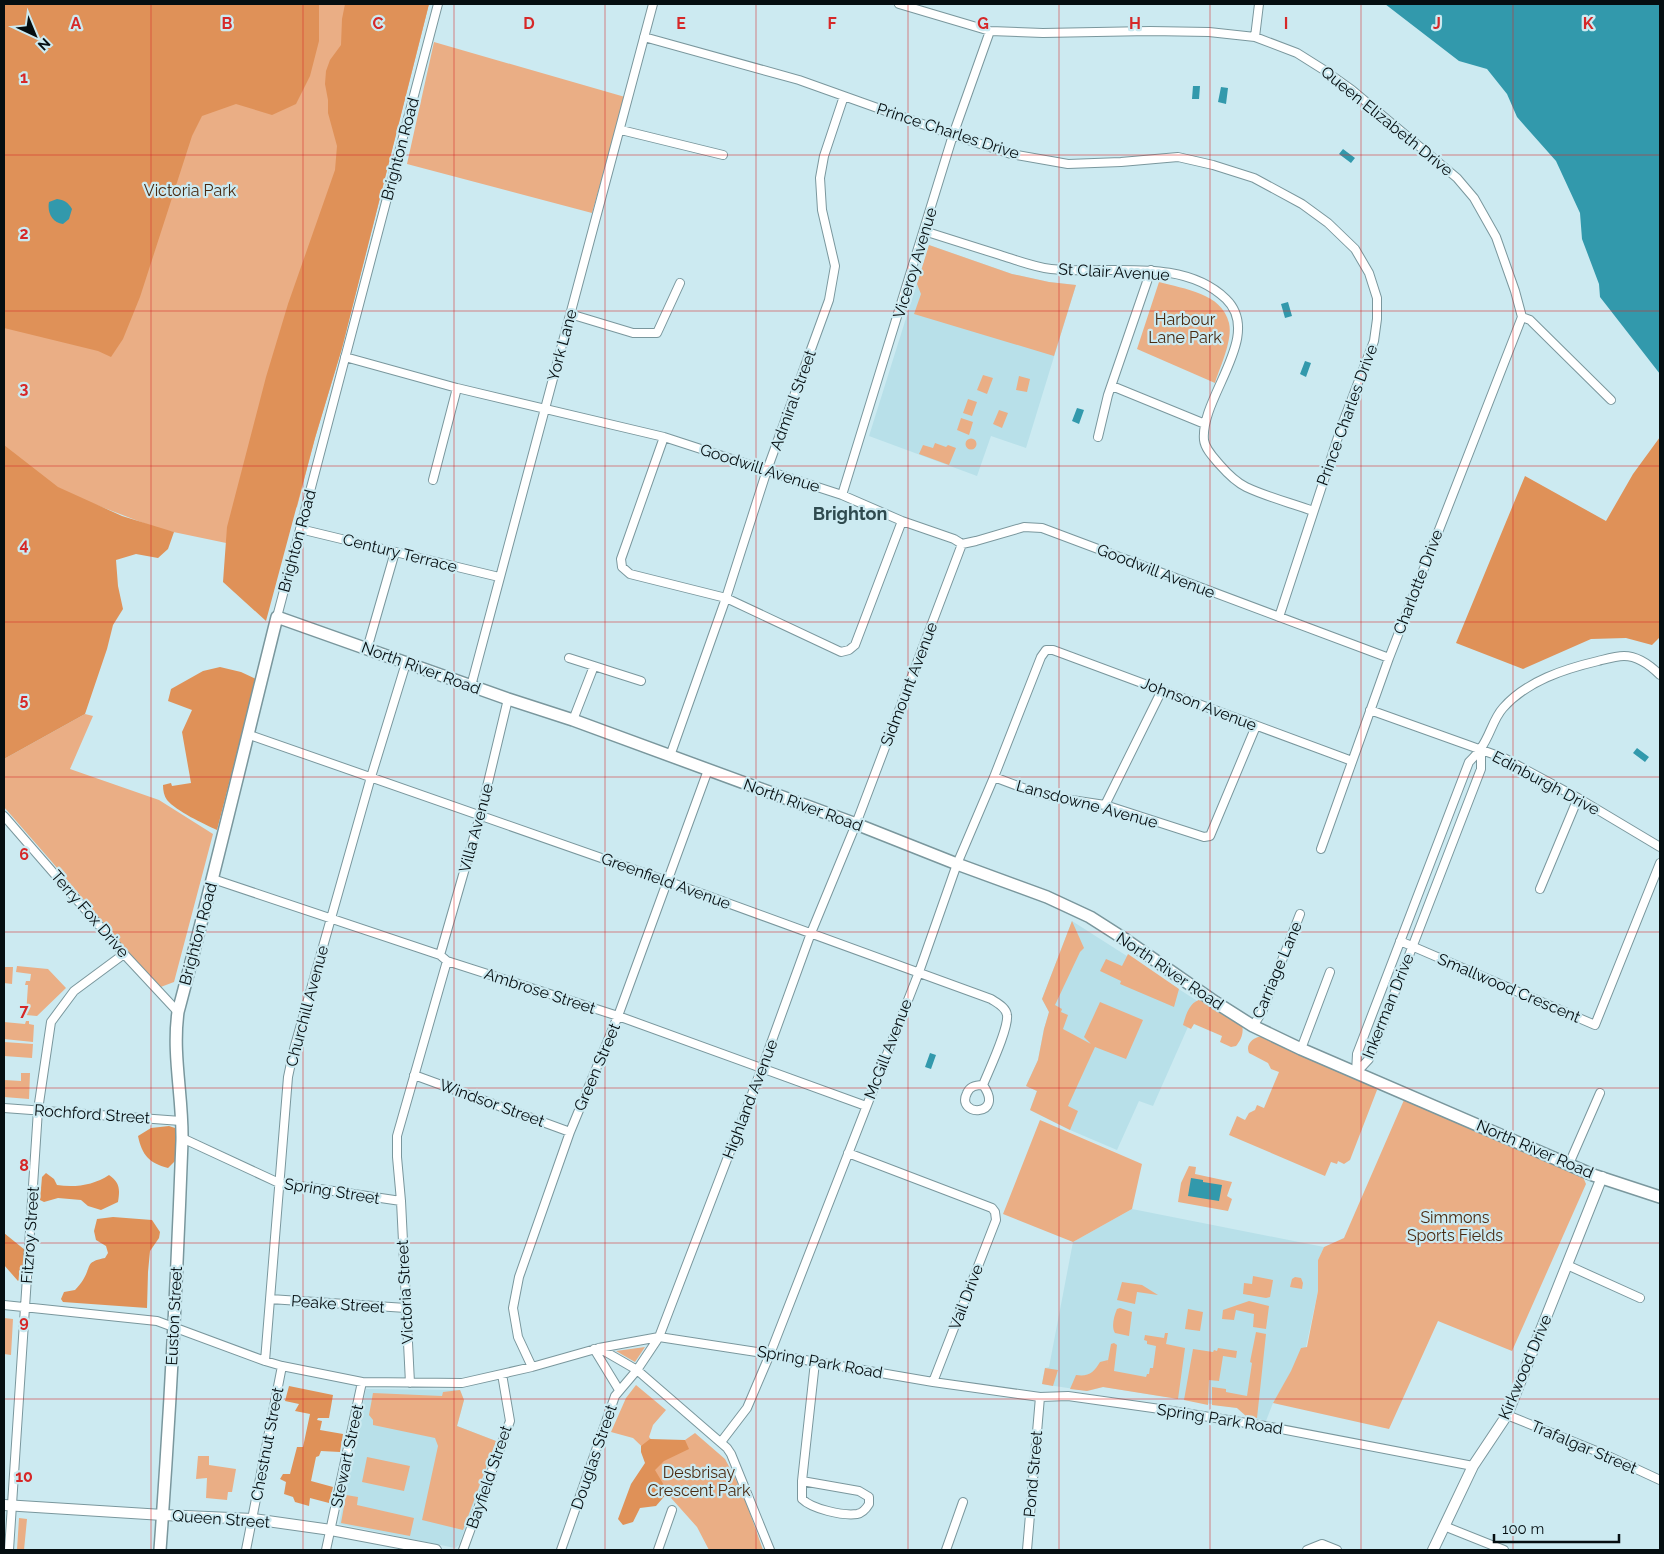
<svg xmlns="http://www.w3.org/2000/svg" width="1664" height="1554" font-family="Raleway,sans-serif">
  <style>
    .built { fill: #b8e0e9 }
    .green { fill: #eaae85 }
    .forest { fill: #df9158 }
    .water { fill: #3299ac }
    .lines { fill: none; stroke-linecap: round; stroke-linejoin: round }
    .minor-casing { stroke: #7a979d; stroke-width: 10 }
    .tertiary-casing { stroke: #7a979d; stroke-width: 12 }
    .secondary-casing { stroke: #7a979d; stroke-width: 14 }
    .minor { stroke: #fff; stroke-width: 8 }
    .tertiary { stroke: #fff; stroke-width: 10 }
    .secondary { stroke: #fff; stroke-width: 11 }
    .grid { fill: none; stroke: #d62828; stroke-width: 1; stroke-opacity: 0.55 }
    .labels { text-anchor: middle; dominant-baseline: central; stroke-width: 4.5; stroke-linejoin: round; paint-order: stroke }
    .street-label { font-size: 16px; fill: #050e11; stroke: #cceaf1 }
    .park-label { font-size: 16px; fill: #492a11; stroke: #cceaf1 }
    .neighbourhood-label { font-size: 18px; font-weight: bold; fill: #2f4a4f; stroke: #cceaf1 }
    .grid-label { font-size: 16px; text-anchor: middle; font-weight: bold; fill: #d62828; stroke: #cceaf1; stroke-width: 4.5; stroke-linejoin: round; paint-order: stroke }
  </style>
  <rect width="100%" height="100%" fill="#cceaf1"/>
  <path class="built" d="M929,245L1012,274L1049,282L1076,285L1026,448L991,436L977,476L869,436Z
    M1072,921L1199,1002L1153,1106L1139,1101L1117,1150L1070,1130L1030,1110L1037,1091L1026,1086L1038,1060L1044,1029L1049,1012L1042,999Z
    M1132,1209L1324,1247L1318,1260V1291L1306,1347L1273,1403L1266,1421L1246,1416L1237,1408L1103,1387L1087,1391L1042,1384L1045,1368L1049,1367L1073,1242Z
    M366,1389L460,1390L464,1400L457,1426L496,1441L459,1545L455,1548L339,1524Z"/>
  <path class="green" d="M4,4H429L342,348L315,438L297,507L231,544L159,529L26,478L4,454Z
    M434,42L625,97L592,213L407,164Z
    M929,245L1012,274L1049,282L1076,285L1054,356L914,314L921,294L917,284Z
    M1159,282C1184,289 1222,293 1229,323C1233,340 1220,367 1215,383L1137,349Z
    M983,375L993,378L987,394L977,390Z
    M1019,376L1030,379L1027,392L1016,390Z
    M968,399L977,402L972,416L963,413Z
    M999,410L1008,413L1002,428L993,424Z
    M961,418L973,422L969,435L957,430Z
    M965.5 444a5.5 5.5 0 1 1 11 0a5.5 5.5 0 1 1-11 0Z
    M935,443L946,447L948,445L956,448L949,465L919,454L923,445L933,448Z
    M85,714L93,716L70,769L159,800L213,834L174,982L158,988L52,862L4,807V759Z
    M1072,921L1084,948L1080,952L1055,1005L1062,1009L1061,1012L1068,1015L1063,1029L1091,1044L1084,1037L1100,1002L1143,1020L1126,1059L1095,1047L1068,1106L1078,1111L1070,1130L1030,1110L1037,1091L1026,1086L1038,1060L1044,1029L1049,1012L1042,999Z
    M1128,954L1179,989L1174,1007L1120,984L1121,981L1100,971L1106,959L1122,966Z
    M17,966L48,969L66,988L37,1016L26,1015L28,985H25L26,981H30L31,974L16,972Z
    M4,967H13L12,984L4,983Z
    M1202,999L1242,1025C1244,1033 1241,1040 1236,1046L1231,1047L1220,1042L1222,1036L1194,1024L1191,1029L1183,1025C1186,1014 1190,1001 1202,999Z
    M26,1021H29V1024L34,1025L33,1042L4,1039V1022L25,1024Z
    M1258,1037H1265L1278,1045L1375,1086L1377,1090L1350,1160L1344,1164L1338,1161L1337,1164L1331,1162L1325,1176L1229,1135L1237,1116L1245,1120L1249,1113L1255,1110L1257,1105L1264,1108L1279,1072L1271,1069L1268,1063L1249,1053C1246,1046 1250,1040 1258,1037Z
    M4,1042L33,1044L32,1058L4,1056Z
    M21,1073H30L29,1099L4,1097V1080L21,1081Z
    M1404,1100L1583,1177L1586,1184L1512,1351L1438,1321L1389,1429L1273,1403L1291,1371L1301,1348L1307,1347L1318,1291V1260L1324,1247L1344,1238Z
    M1040,1120L1142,1164L1132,1209L1073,1242L1003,1214Z
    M1189,1166L1196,1167L1195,1174L1232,1182L1227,1196L1232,1199L1228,1211L1178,1202L1181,1183Z
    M1253,1276L1273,1280L1270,1297L1266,1298L1243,1294L1244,1283L1252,1284Z
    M1295,1277L1301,1278L1303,1283L1302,1289L1290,1287L1292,1279Z
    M1122,1282L1142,1285L1158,1295L1137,1292L1135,1304L1117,1300Z
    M1249,1301L1269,1306L1266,1329L1253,1327L1254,1314L1236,1310L1234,1320L1222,1319L1223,1310Z
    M1120,1308L1132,1312L1129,1336L1115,1333C1111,1327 1114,1316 1117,1309Z
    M1188,1309L1203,1312L1200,1331L1185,1329Z
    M4,1318L13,1319L11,1355L4,1354Z
    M1256,1332L1266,1334L1257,1418L1246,1416L1237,1408L1212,1405V1387L1226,1389V1392L1247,1396L1252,1363L1250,1362Z
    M1165,1333H1168L1166,1344L1185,1348L1178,1399L1103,1387L1087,1391L1070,1389L1076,1375C1089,1377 1094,1372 1100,1362L1108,1360L1107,1366L1111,1344L1114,1343L1117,1345L1114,1371L1146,1377L1147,1374H1149L1150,1368H1153L1156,1346L1147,1344V1341L1144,1340L1145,1335L1164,1338Z
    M645,1347L635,1362L616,1351Z
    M1218,1348L1237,1351L1236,1358L1223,1356L1219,1381L1209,1380L1208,1405L1184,1400L1193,1349L1213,1352L1214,1350L1217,1351Z
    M1045,1368L1058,1370L1053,1386L1042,1384Z
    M636,1385L666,1410L653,1425L649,1437L658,1448H666L674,1440H685L695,1433L725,1459L732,1472L744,1496L763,1550H709L697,1527L655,1480L650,1471L657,1461L633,1438L611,1432L626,1398Z
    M460,1390L464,1400L457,1426L496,1441L463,1530L422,1520L438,1446L435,1438L373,1425V1420L369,1415L373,1393L442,1396L443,1392Z
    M198,1456H209V1465L236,1469L232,1492H228L227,1500L206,1498L207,1478L196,1479Z
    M367,1457L410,1466L404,1491L362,1482Z
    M346,1495L358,1497L357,1505L414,1518L410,1536L341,1523Z
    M19,1518L27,1519L24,1550H17Z"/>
  <path class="forest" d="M4,4H319V41L310,76L296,104L272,115L236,104L202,116L192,136L140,297L123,339L111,357L98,351L4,328Z
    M345,4H429L342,348L315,438L266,621L223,582L227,527L266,377L288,304L335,170L337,146L328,113V100L325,84L326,71L330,60L341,45L342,19Z
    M1660,437V637L1652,645L1626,638L1591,639L1523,669L1456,643L1525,476L1606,521L1633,474Z
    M4,445L58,487L122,516L174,532L168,549L158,558L136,554L116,560L118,586L123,609L113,625L107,649L85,714L4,759Z
    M220,667L241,672L256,679L217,830C204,824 176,811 167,800C164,796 163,790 163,785L171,783L172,786L191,783L182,732L192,710L168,701L171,689L203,671Z
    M169,1126L178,1129L177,1159L168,1168C149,1163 142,1155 138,1136L151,1128Z
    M46,1173L54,1179L57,1185C75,1188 94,1185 109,1175C120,1183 120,1189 118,1202L101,1210L88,1206L81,1200L58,1198L44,1202L40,1200L42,1177Z
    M113,1217L152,1220L160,1232L159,1238L150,1251L148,1272L147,1308L63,1302L61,1299L64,1292L75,1290C78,1287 81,1283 83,1280C92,1265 85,1262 105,1258L108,1253L106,1246L96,1240L94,1231L97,1219Z
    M4,1233L25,1250L23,1277L18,1281L4,1265Z
    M289,1386L333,1395L329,1418H318L317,1420L322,1421L320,1430L343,1434L340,1452L321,1451L319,1456L316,1457L311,1481L333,1487L329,1503L310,1498L309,1506L295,1502L293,1497L284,1494L286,1482L280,1479L283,1474H290L297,1447H303L310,1414L295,1411L299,1404L285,1401Z
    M650,1439L685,1440L689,1449L664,1461L655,1470L668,1492L656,1506L640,1508L633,1522L623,1525L618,1519L631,1484L645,1463L641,1452V1446Z"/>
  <path class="water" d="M1385,4H1660V374L1600,297L1599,284L1582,239L1580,213L1556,161L1517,117L1507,94L1487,69L1459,61Z
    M1193,86H1200L1199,99H1192Z
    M1221,87L1228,88L1226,104L1218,102Z
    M1343,149L1355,158L1351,163L1339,154Z
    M57,199C64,200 68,202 72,209L69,219L63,224C52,223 47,212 49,202Z
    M1288,302L1292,316L1285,318L1281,304Z
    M1305,361L1311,363L1306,377L1300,374Z
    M1077,408L1084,410L1079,424L1072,421Z
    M1637,748L1649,757L1645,762L1633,753Z
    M930,1053L936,1055L931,1069L925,1067Z
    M1191,1178L1203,1180V1182L1222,1185L1219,1201L1188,1196Z"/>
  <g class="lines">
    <defs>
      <path id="minor" d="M899,4L990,31L1043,33L1150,31L1209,32L1255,37L1297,53L1324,70L1352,90L1457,178L1474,198L1496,237L1515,291L1522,317
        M644,37L799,80L953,135L1011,154L1068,164L1121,162L1178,157L1213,165L1254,178L1302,204L1328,223L1355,249L1369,273L1377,298V319L1374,341L1342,425L1279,617
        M1255,37L1259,4
        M621,130L723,155
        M924,231C950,239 975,247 1000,255C1016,260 1034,267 1051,269C1106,275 1182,256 1226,299C1264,336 1200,397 1204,440C1205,449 1214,458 1220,465C1227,473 1236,482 1246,487C1267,497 1291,503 1313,511
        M570,314L633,333H657L680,283
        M1522,317L1530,320L1611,400
        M345,357L457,388L664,437L842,495L902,521L954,539L962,544L976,541L1024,527L1042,528L1389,658
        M1112,386L1205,424
        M664,437L621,559L622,567L630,574L726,598L841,652L849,650L855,645L902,521
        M1098,437L1108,395L1151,270
        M433,480L457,388
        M842,495L953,135L990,31
        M300,529L499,577
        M277,617L438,4
        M367,649L395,552
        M569,658L641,681
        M471,686L653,4
        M1370,710L1504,758L1578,798L1660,847
        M573,720L594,666
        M247,734L667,881L991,999C997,1003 1006,1007 1007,1015C1009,1028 989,1070 983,1085C976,1085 970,1086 967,1093C955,1117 1006,1117 983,1085
        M670,756L726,598L767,470L829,300L835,266L822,210L820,178L824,156L844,96
        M994,777L1031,791L1058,798L1105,805L1204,837L1210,836L1256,726
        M1105,805L1162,690
        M4,816L124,954L178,1012
        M1321,849L1389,658L1522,317
        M213,879L440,955L447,961L618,1016L866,1106
        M1540,889L1578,798
        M1400,941L1595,1025L1660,863
        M440,955L480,816L508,699
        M1253,1026L1262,1012L1300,914
        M1301,1049L1330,972
        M1356,1073L1357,1054L1469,762C1473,758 1478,753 1481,748C1490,736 1493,719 1503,708C1527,681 1564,669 1598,661C1606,659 1616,656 1624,656C1638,656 1651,666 1660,675
        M1356,1073L1369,1059L1481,769V748
        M414,1075L570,1132
        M4,1108L181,1121
        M182,1138L279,1183L401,1201
        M848,1153L992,1208L995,1212L996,1220L933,1382
        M1569,1164L1600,1093
        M1567,1265L1640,1298
        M270,1299L406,1308
        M4,1305L157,1321L265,1361L282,1366L362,1382L462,1383L532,1367L599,1348L659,1337L770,1354L933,1382L1040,1397L1068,1396L1160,1409L1265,1426L1473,1466
        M599,1348L637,1370L727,1448L731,1454L770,1550
        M594,1349L619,1390
        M265,1361L288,1077L294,1049L371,777L406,663
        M532,1367L518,1337L513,1308L519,1277L570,1132L618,1016L708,770
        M410,1383L401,1201L397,1157V1136L447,961
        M1507,1415L1606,1455L1660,1480
        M721,1442L747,1408L770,1354L919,972L957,864L994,777L1041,657L1046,650H1053L1352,761
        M802,1481L859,1491L869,1497V1504C866,1509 863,1513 857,1514C843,1516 812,1509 802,1499V1481L815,1362
        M1444,1526L1504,1550
        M9,1550L38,1110L51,1022L74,991L124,954
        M246,1550L282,1366
        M326,1550L362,1382
        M463,1550L510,1421L502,1374
        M561,1550L615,1396L637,1370L659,1337L762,1068L811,933L856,824L962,544
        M658,1550L672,1510
        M946,1550L963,1502
        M1027,1550L1040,1397
        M1307,1550L1322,1544L1337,1550"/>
      <path id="tertiary" d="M4,1505L163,1515L253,1519L331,1530L436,1550
        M1433,1550L1473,1466L1507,1415L1602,1177"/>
      <path id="secondary" d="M160,1550C170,1414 177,1277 182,1141C183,1098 172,1055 178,1012C213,881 244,749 277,617L508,699L573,720L856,824L957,864L1047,897L1090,917L1126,940L1215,1002L1253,1026L1301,1049L1593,1175L1660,1197"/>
    </defs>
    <use href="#minor" class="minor-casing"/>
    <use href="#tertiary" class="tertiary-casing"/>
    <use href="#secondary" class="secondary-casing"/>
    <use href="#minor" class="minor"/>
    <use href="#tertiary" class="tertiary"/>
    <use href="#secondary" class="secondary"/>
  </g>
  <path class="grid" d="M151,4V1550M303,4V1550M454,4V1550M605,4V1550M756,4V1550M908,4V1550M1059,4V1550M1210,4V1550M1361,4V1550M1513,4V1550M4,155H1660M4,311H1660M4,466H1660M4,622H1660M4,777H1660M4,932H1660M4,1088H1660M4,1243H1660M4,1399H1660"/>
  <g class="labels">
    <g class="street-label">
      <text transform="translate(1387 121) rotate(39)">Queen Elizabeth Drive</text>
      <text transform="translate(948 131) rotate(18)">Prince Charles Drive</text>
      <text transform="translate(400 149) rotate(-75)">Brighton Road</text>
      <text transform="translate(915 263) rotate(-73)">Viceroy Avenue</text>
      <text transform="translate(1114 272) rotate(3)">St Clair Avenue</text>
      <text transform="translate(562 345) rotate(-75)">York Lane</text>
      <text transform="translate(793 400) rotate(-70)">Admiral Street</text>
      <text transform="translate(1347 415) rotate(-70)">Prince Charles Drive</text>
      <text transform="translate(760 468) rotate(18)">Goodwill Avenue</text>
      <text transform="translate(297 541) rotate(-75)">Brighton Road</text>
      <text transform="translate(400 553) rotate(14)">Century Terrace</text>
      <text transform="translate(1156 571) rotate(21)">Goodwill Avenue</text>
      <text transform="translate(1418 582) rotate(-69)">Charlotte Drive</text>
      <text transform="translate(421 668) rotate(20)">North River Road</text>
      <text transform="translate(909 684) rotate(-69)">Sidmount Avenue</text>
      <text transform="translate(1199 704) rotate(21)">Johnson Avenue</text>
      <text transform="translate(1546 783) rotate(28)">Edinburgh Drive</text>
      <text transform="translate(1087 804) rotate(15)">Lansdowne Avenue</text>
      <text transform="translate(803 805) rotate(20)">North River Road</text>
      <text transform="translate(476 828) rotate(-75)">Villa Avenue</text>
      <text transform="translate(666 881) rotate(20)">Greenfield Avenue</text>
      <text transform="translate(90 914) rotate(49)">Terry Fox Drive</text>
      <text transform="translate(198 934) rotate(-75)">Brighton Road</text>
      <text transform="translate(1277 970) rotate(-67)">Carriage Lane</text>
      <text transform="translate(1170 971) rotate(34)">North River Road</text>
      <text transform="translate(1509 988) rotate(23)">Smallwood Crescent</text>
      <text transform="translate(540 991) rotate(18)">Ambrose Street</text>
      <text transform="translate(307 1006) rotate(-75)">Churchill Avenue</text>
      <text transform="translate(1388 1006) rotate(-68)">Inkerman Drive</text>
      <text transform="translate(888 1049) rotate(-69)">McGill Avenue</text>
      <text transform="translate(597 1067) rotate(-67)">Green Street</text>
      <text transform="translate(750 1099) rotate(-69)">Highland Avenue</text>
      <text transform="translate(492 1103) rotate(20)">Windsor Street</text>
      <text transform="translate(92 1114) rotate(4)">Rochford Street</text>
      <text transform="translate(1535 1149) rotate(23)">North River Road</text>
      <text transform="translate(332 1191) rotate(9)">Spring Street</text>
      <text transform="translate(30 1235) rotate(-86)">Fitzroy Street</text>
      <text transform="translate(405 1292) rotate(-93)">Victoria Street</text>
      <text transform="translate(966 1297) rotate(-69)">Vail Drive</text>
      <text transform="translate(338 1304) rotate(4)">Peake Street</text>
      <text transform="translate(174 1316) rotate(-87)">Euston Street</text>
      <text transform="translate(820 1362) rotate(10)">Spring Park Road</text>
      <text transform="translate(1525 1367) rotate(-67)">Kirkwood Drive</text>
      <text transform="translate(1220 1419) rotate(9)">Spring Park Road</text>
      <text transform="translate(267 1444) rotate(-79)">Chestnut Street</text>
      <text transform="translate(1584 1447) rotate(23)">Trafalgar Street</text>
      <text transform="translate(347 1456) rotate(-78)">Stewart Street</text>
      <text transform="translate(594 1457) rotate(-71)">Douglas Street</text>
      <text transform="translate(1033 1474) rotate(-85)">Pond Street</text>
      <text transform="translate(489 1477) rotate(-71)">Bayfield Street</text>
      <text transform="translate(221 1519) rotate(4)">Queen Street</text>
    </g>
    <g class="park-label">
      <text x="190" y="190">Victoria Park</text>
      <text x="1185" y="319">Harbour<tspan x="1185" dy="18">Lane Park</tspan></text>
      <text x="1455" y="1217">Simmons<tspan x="1455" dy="18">Sports Fields</tspan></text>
      <text x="699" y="1472">Desbrisay<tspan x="699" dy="18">Crescent Park</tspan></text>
    </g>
    <g class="neighbourhood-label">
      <text x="850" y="513">Brighton</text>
    </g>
  </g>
  <g class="grid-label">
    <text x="76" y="29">A</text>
    <text x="227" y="29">B</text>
    <text x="378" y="29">C</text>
    <text x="529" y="29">D</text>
    <text x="681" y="29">E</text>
    <text x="832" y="29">F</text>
    <text x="983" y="29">G</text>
    <text x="1135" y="29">H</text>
    <text x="1286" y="29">I</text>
    <text x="1437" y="29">J</text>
    <text x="1588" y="29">K</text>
    <text x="24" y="83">1</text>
    <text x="24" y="239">2</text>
    <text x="24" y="394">3</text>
    <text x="24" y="550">4</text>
    <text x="24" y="705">5</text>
    <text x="24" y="860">6</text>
    <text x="24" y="1016">7</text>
    <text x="24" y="1171">8</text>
    <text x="24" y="1327">9</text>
    <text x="24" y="1482">10</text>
  </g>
  <rect width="1664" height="1554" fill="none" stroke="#050e11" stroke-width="10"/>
  <g transform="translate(35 35) rotate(136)" stroke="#cceaf1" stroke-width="4" paint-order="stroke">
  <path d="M0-4L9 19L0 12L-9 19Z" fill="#050e11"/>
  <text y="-8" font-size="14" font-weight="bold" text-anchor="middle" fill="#050e11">N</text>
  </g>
  <path d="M1494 1534v8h125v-8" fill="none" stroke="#050e11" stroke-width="2.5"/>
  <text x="1502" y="1534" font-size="15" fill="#050e11" stroke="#cceaf1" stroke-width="4" paint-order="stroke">100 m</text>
</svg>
